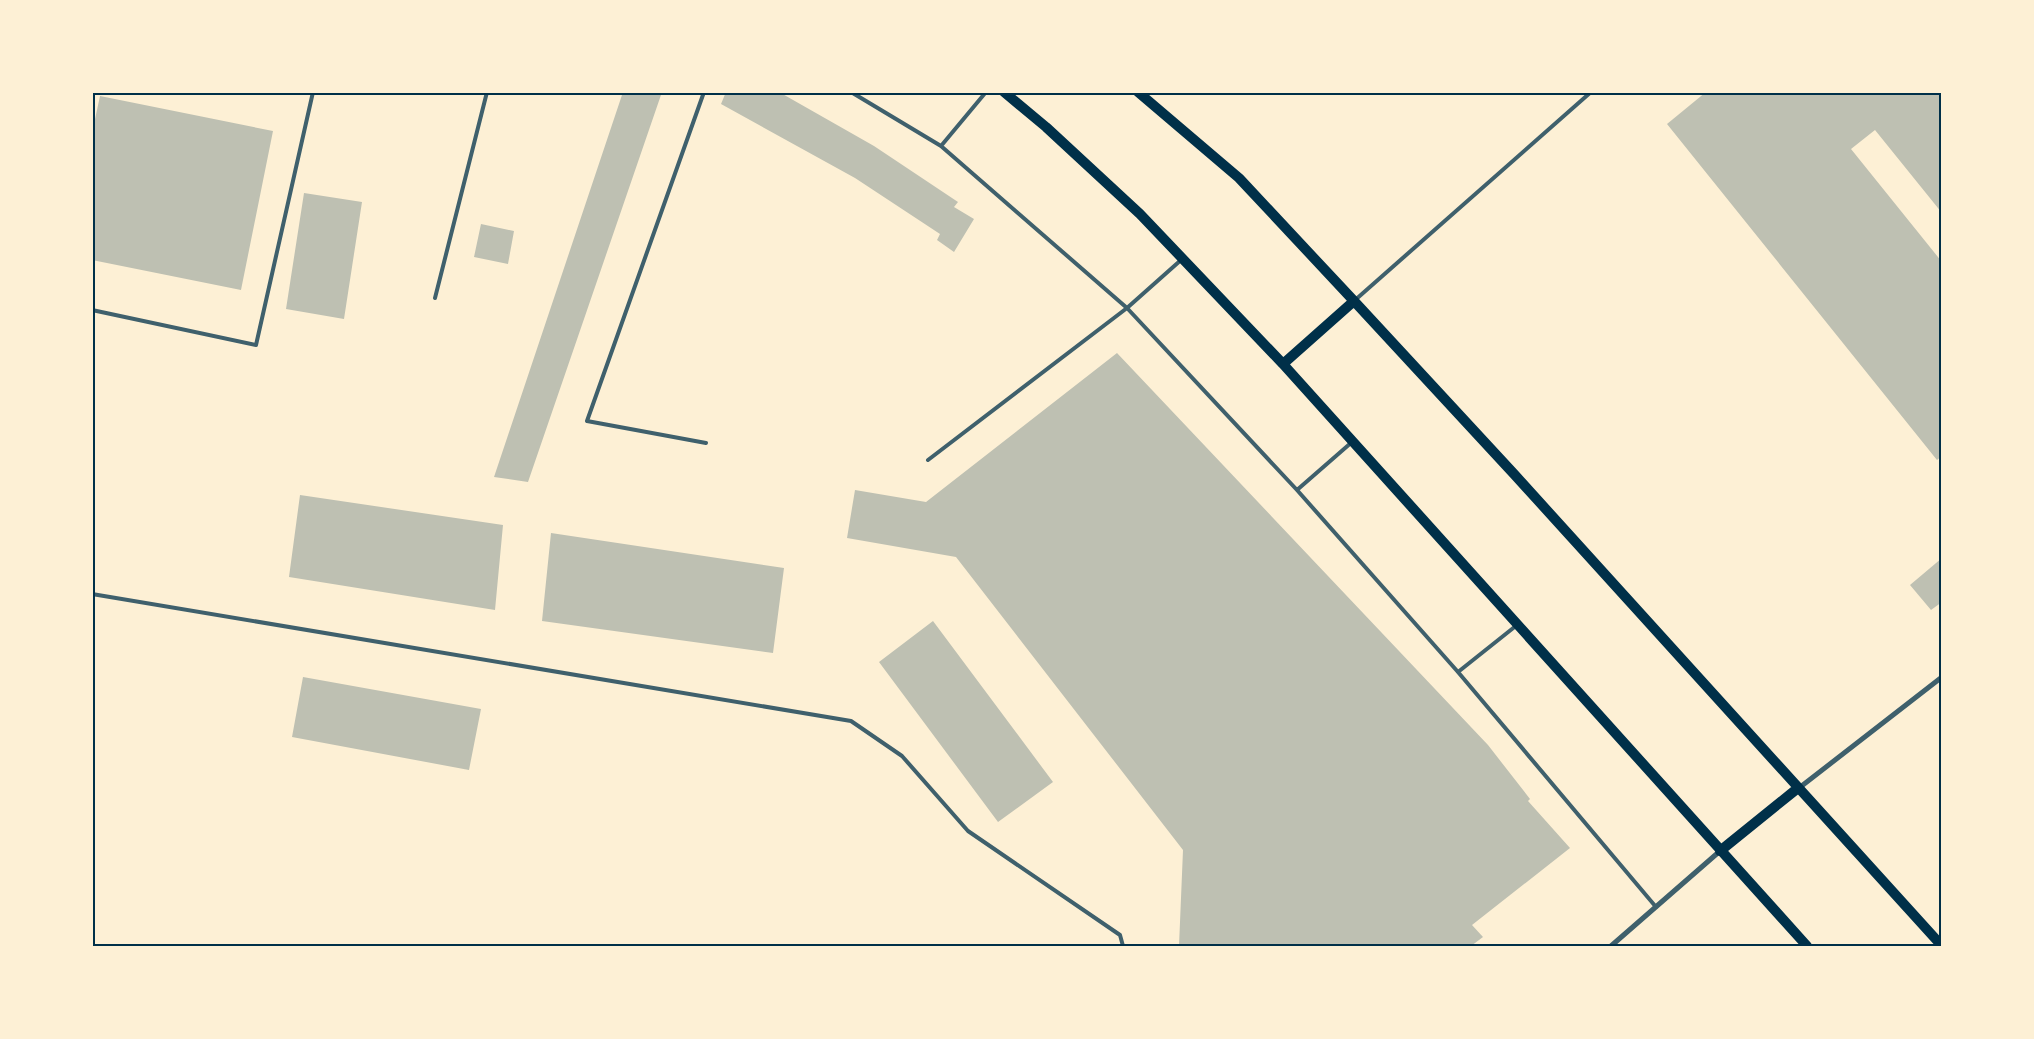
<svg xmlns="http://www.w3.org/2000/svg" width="2034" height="1039" font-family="Rubik,sans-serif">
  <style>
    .building { fill: #bec0b2 }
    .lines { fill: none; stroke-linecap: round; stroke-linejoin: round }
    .service { stroke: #3f606c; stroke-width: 4 }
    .minor { stroke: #3f606c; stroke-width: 5 }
    .secondary { stroke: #003049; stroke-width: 10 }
    .neatline { fill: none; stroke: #003049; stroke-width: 2 }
  </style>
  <rect width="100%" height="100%" fill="#fdf0d5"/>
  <path class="building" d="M623,92H662L528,482L494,477Z
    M726,92H779L874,146L958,202L954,207L974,219L954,252L937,240L940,234L855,178L721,104Z
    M1706,92H1942V213L1875,130L1851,149L1942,262V456L1937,460L1667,124Z
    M100,96L273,131L241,290L92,260V133Z
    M304,193L362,202L344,319L286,309Z
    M481,224L514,231L508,264L474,257Z
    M1117,353L1488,745L1530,799L1528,801L1570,848L1472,925L1483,937L1471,946H1179L1183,850L956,557L847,538L855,490L926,502Z
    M300,495L503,525L495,610L289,577Z
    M551,533L784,568L773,653L542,621Z
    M1942,558V602L1931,610L1910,585Z
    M933,621L1053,782L998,822L879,662Z
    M303,677L481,709L469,770L292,737Z"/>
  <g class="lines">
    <path class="service" d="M704,92L587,421L706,443
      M851,92L941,146L1127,308L1297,490L1458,672L1656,907
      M941,146L986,92
      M435,298L487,92
      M1354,301L1591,92
      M92,310L256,345L313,92
      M928,460L1127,308L1181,260
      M1297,490L1352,442
      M92,594L851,721L902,756L968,831L1120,935L1123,946
      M1458,672L1517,625"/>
    <path class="minor" d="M1799,788L1942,677
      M1611,946L1720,851"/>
    <path class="secondary" d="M1004,92L1046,127L1140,214L1283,364L1807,946
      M1138,92L1239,178L1354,301L1514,474L1942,946
      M1283,364L1354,301
      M1720,851L1798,788"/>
  </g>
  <rect width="2034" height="1039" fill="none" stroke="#fdf0d5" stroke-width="188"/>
  <rect x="94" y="94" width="1846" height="851" class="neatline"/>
</svg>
